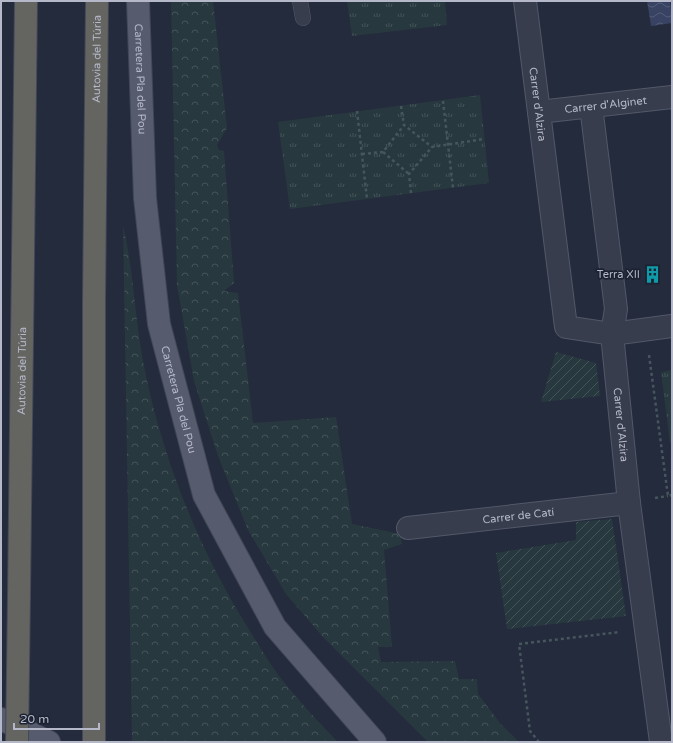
<svg xmlns="http://www.w3.org/2000/svg" width="673" height="743" font-family="'Varela Round',sans-serif">
  <style>
    .grass { fill: url(#grass-tufts) }
    .forest { fill: url(#forest-crowns) }
    .garden { fill: url(#garden-furrows) }
    .water { fill: url(#water-waves) }
    .lines { fill: none; stroke-linecap: round; stroke-linejoin: round }
    .service-casing { stroke: #535868; stroke-width: 16 }
    .minor-casing { stroke: #535868; stroke-width: 24 }
    .primary-casing { stroke: #414656; stroke-width: 24 }
    .trunk-casing { stroke: #434858; stroke-width: 24 }
    .path { stroke: #46565d; stroke-width: 2.5; stroke-dasharray: 3 3; stroke-linecap: butt }
    .service { stroke: #383d4d; stroke-width: 15 }
    .minor { stroke: #383d4d; stroke-width: 22 }
    .primary { stroke: #565c6d; stroke-width: 22 }
    .trunk { stroke: #646461; stroke-width: 22 }
    .trunk-bridge-casing { stroke: #434858; stroke-width: 24; stroke-linecap: butt }
    .trunk-bridge { stroke: #646461; stroke-width: 22 }
    .labels { text-anchor: middle; dominant-baseline: central; stroke-width: 3.5; stroke-linejoin: round; paint-order: stroke }
    .street-label { font-size: 11px; fill: #b4b8c8; stroke: #1d2232 }
    .poi-label { font-size: 11px; fill: #b4b8c8; stroke: #1d2232; text-anchor: end }
  </style>
  <defs>
    <pattern id="grass-tufts" width="24" height="20" patternUnits="userSpaceOnUse"><rect width="24" height="20" fill="#27393f"/><path d="M3 7l-1-3M5 7V3M7 7l1-3M15 17l-1-3M17 17v-4M19 17l1-3" fill="none" stroke="#445459"/></pattern>
    <pattern id="forest-crowns" width="20" height="18" patternUnits="userSpaceOnUse"><rect width="20" height="18" fill="#27393f"/><path d="M2 6a3 3 0 1 1 6 0M12 15a3 3 0 1 1 6 0" fill="none" stroke="#445459"/></pattern>
    <pattern id="garden-furrows" width="10" height="10" patternUnits="userSpaceOnUse"><rect width="10" height="10" fill="#27393f"/><path d="M-1 1l2-2M0 10L10 0M9 11l2-2" fill="none" stroke="#445459"/></pattern>
    <pattern id="water-waves" width="16" height="10" patternUnits="userSpaceOnUse"><rect width="16" height="10" fill="#384363"/><path d="M0 5q4-4 8 0t8 0" fill="none" stroke="#525c78"/></pattern>
  </defs>
  <rect width="100%" height="100%" fill="#242b3c"/>
  <path class="grass" d="M347,1H445L447,25L352,36Z
    M480,95L489,183L290,209L278,122Z
    M672,370V443H670L661,372Z"/>
  <path class="forest" d="M171,1H213L227,128L217,145L219,150L224,151L234,283L224,291L238,293L253,423L336,417L352,524L400,534L402,544L384,550L392,647H378L381,662L455,661L459,679H477L478,694L500,723L519,742H428L323,637L286,594L248,530L218,456L194,381L177,285Z
    M123,225C134,273 135,323 145,371C164,463 199,549 248,628C258,644 268,661 279,676C297,699 317,721 338,742H132Z"/>
  <path class="garden" d="M556,352L596,363L600,396L541,402Z
    M612,519L626,616L507,629L496,553L576,540V522Z"/>
  <path class="water" d="M647,1H670L672,23L651,26Z"/>
  <g class="lines">
    <defs>
      <path id="service" d="M300,1L303,18"/>
      <g id="minor">
        <path id="s1" d="M525,1L566,327L612,334L672,326"/>
        <path id="s2" d="M591,106L616,309L612,334L629,503L661,742"/>
        <path id="s3" d="M539,112L672,97"/>
        <path id="s4" d="M408,528L629,503"/>
      </g>
      <g id="primary">
        <path id="s5" d="M138,1L145,198L159,324L204,495L275,627L375,742"/>
        <path d="M1,719L49,742"/>
      </g>
      <g id="trunk">
        <path id="s6" d="M19,595L26,1"/>
        <path id="s7" d="M94,742V301L97,1"/>
      </g>
    </defs>
    <use href="#service" class="service-casing"/>
    <use href="#minor" class="minor-casing"/>
    <use href="#primary" class="primary-casing"/>
    <use href="#trunk" class="trunk-casing"/>
    <path class="path" d="M443,101L453,188
      M401,106L404,125
      M357,111L367,199
      M383,152L409,174
      M362,154L383,152L404,125L432,147
      M411,193L409,174L432,147L484,139
      M649,355L668,496L672,495
      M655,498L668,496
      M539,742L530,731L519,644L620,632"/>
    <use href="#service" class="service"/>
    <use href="#minor" class="minor"/>
    <use href="#primary" class="primary"/>
    <use href="#trunk" class="trunk"/>
    <defs>
      <path id="trunk-bridge" d="M17,742L19,595"/>
    </defs>
    <use href="#trunk-bridge" class="trunk-bridge-casing"/>
    <use href="#trunk-bridge" class="trunk-bridge"/>
  </g>
  <defs>
    <symbol id="building-bare" viewBox="-9 -9 18 18"><path d="M-4-6H4V6H1V3H-1V6H-4ZM-2.5-4.3h1.7v1.8h-1.7ZM.8-4.3h1.7v1.8H.8ZM-2.5-1h1.7V.8h-1.7ZM.8-1h1.7V.8H.8Z" fill="#0f9aa8" stroke="#1d2232" stroke-width="2.5" paint-order="stroke"/></symbol>
  </defs>
  <g fill-rule="evenodd">
    <use href="#building-bare" x="640" y="262" width="25" height="25"/>
  </g>
  <g class="labels">
    <g class="street-label">
      <text stroke="none"><textPath href="#s7" startOffset="683">Autovia del Túria</textPath></text>
      <text stroke="none"><textPath href="#s5" startOffset="78">Carretera Pla del Pou</textPath></text>
      <text stroke="none"><textPath href="#s1" startOffset="104">Carrer d'Alzira</textPath></text>
      <text stroke="none"><textPath href="#s3" startOffset="67">Carrer d'Alginet</textPath></text>
      <text stroke="none"><textPath href="#s6" startOffset="224">Autovia del Túria</textPath></text>
      <text stroke="none"><textPath href="#s5" startOffset="402">Carretera Pla del Pou</textPath></text>
      <text stroke="none"><textPath href="#s2" startOffset="321">Carrer d'Alzira</textPath></text>
      <text stroke="none"><textPath href="#s4" startOffset="111">Carrer de Catí</textPath></text>
    </g>
    <g class="poi-label">
      <text x="640" y="274">Terra XII</text>
    </g>
  </g>
  <rect width="673" height="743" fill="none" stroke="#b4b8c8" stroke-width="4"/>
  <path d="M14 723v6h85v-6" fill="none" stroke="#b4b8c8" stroke-width="2"/>
  <text x="20" y="723" font-size="12" fill="#b4b8c8" stroke="#1d2232" stroke-width="3" paint-order="stroke">20 m</text>
</svg>
